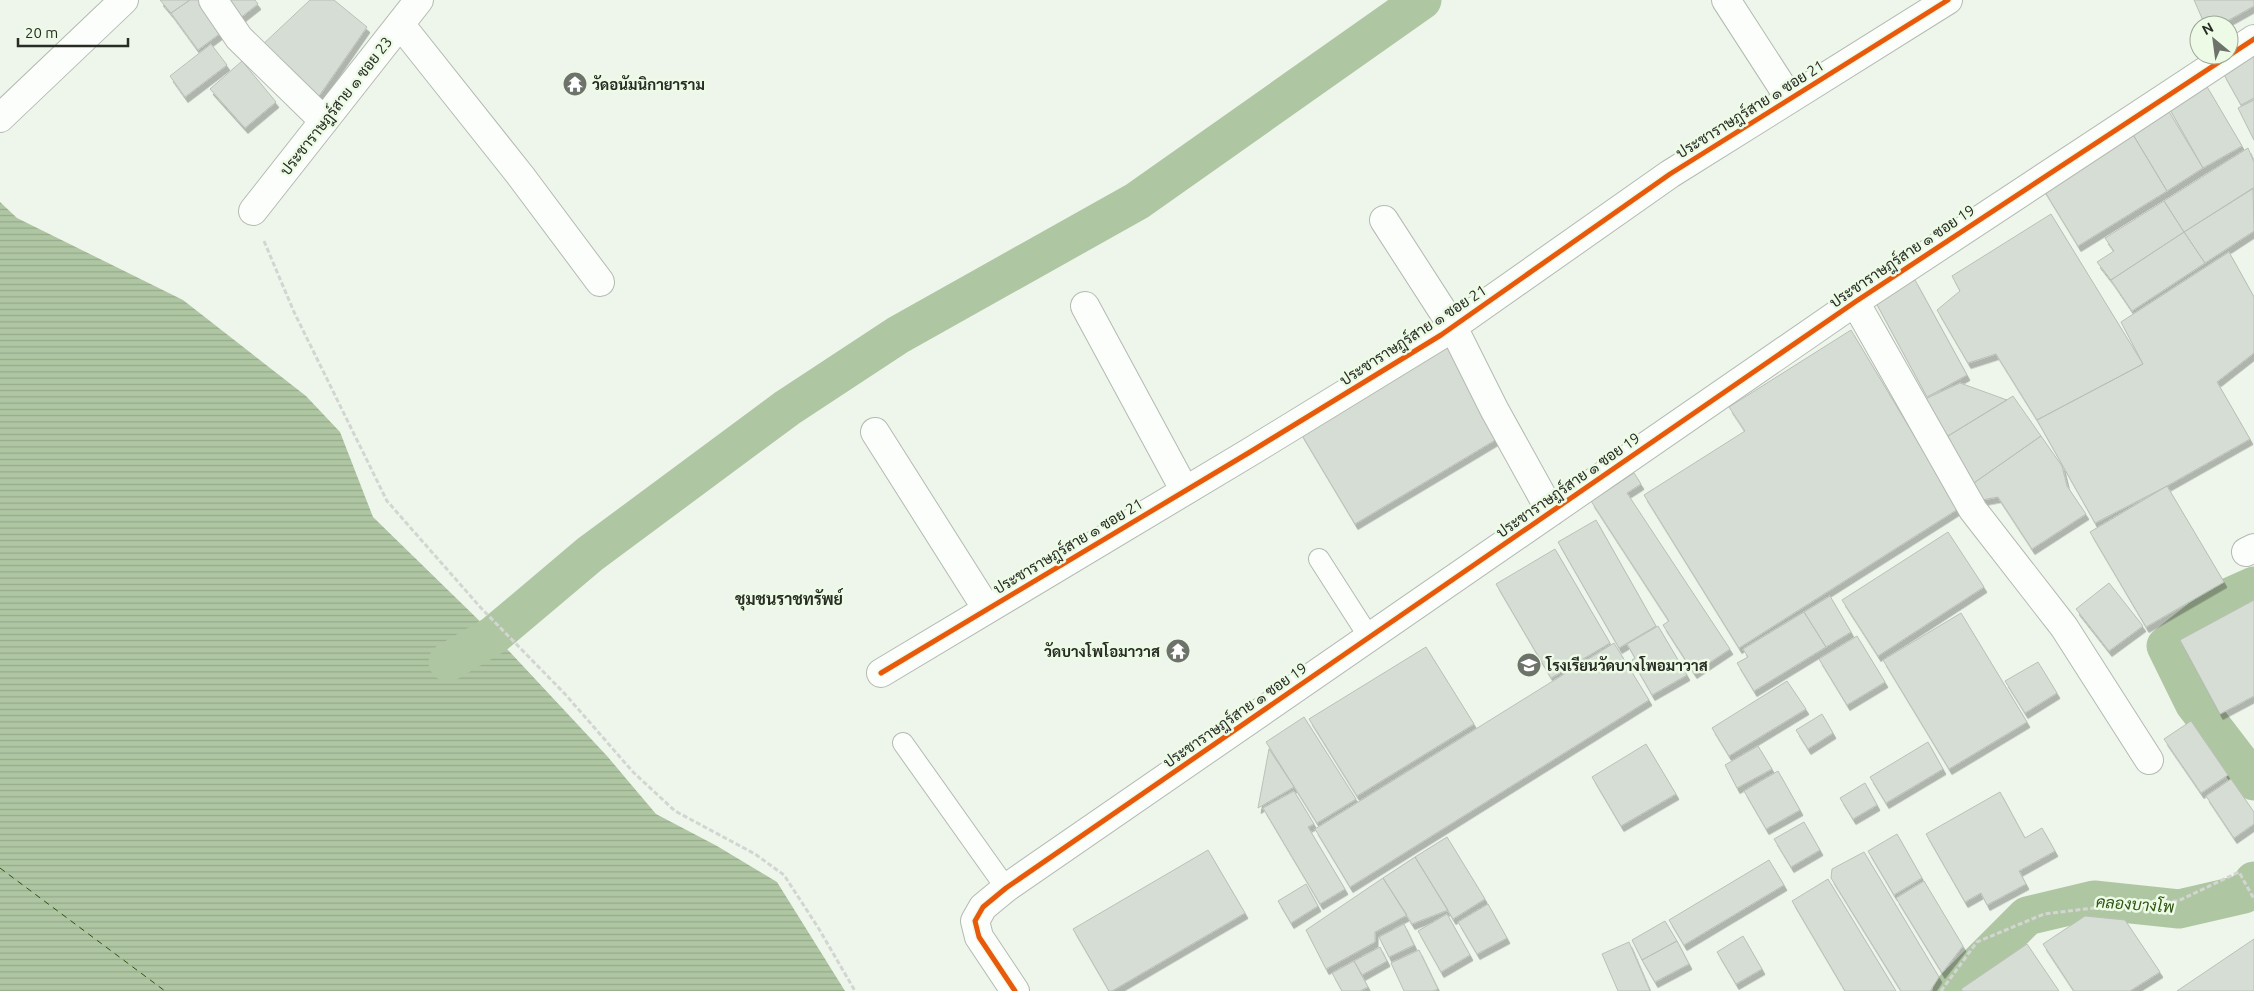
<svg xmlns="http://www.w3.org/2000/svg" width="2254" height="991" font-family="Ubuntu,Sarabun,sans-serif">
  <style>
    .water { fill: url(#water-rules) }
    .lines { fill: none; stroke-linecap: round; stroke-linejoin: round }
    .canal { stroke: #afc6a3; stroke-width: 39 }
    .ferry { stroke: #2e5413; stroke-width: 1; stroke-dasharray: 6 5; stroke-linecap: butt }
    .building { fill: #d6ddd4; stroke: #bac0b8; filter: url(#shadow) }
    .service-casing { stroke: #b3bab1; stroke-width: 22 }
    .minor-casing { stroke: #b3bab1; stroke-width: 30 }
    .path { stroke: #d3d5d2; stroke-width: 3; stroke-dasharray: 5 2.5; stroke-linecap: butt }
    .service { stroke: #fcfefc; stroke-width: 20 }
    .minor { stroke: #fcfefc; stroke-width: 28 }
    .cycleway-casing { stroke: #edfbe6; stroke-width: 8 }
    .cycleway { stroke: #e8590c; stroke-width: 5 }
    .labels { text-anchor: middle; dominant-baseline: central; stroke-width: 5; stroke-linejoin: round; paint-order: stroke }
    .poi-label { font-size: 15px; font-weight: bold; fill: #272c24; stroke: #edfbe6; text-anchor: start }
    .street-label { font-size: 15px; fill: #272c24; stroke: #edfbe6 }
    .neighbourhood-label { font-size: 16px; font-weight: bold; fill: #272c24; stroke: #edfbe6 }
    .water-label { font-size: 16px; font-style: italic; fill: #2e5413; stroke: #edfbe6 }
  </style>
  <defs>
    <pattern id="water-rules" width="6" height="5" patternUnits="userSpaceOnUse" patternTransform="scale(1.25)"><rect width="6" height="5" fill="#afc6a3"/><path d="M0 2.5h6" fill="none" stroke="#97aa8c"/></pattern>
    <filter id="shadow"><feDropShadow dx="3" dy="5.5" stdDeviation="0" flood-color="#0004"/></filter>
  </defs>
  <rect width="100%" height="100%" fill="#eef6eb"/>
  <path class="water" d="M0,202L17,218L183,300L306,396L340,432L373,517L494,635L607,756L656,814L717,846L777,882L845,991H0Z"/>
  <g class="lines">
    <path class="canal" d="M2254,586L2227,598L2166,646L2194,703L2254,781
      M448,662L494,635L590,554L787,408L898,335L1137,201L1422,0
      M1952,991L2027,916L2094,900L2179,909L2244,894L2254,881"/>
    <path class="ferry" d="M0,868L165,991"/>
  </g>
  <path class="building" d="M160,0H190L171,13Z
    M190,0H205L226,29L198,50L171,13Z
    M224,0H255L258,4L239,19Z
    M310,0H334L367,27L317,99L259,48Z
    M2194,0H2254V6L2220,25H2205Z
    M211,44L227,65L185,97L170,76Z
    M2254,56V98L2241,105L2223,73Z
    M242,61L276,102L245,128L210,89Z
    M2206,85L2242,146L2203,168L2168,106Z
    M2254,100V140L2238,108Z
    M2165,105L2203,168L2167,191L2132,133Z
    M2132,133L2167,191L2078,246L2042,187Z
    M2248,148L2254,162V188L2184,232L2164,201Z
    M2253,188L2254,231L2205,263L2184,232Z
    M2164,201L2184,232L2111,280L2097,262L2114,251L2105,238Z
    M2051,214L2143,364L2037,420L1996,354L1968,363L1937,310L1960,291L1952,276Z
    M2184,232L2205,263L2132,311L2111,280Z
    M2229,252L2254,297V353L2217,382L2250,439L2167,486L2095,523L2037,420L2143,364L2121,322Z
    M1915,280L1967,375L1927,397L1875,301Z
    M1851,330L1958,509L1739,648L1644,495L1745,431L1729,407Z
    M1448,344L1502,436L1355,524L1300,432Z
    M1960,383L2007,400L1948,436L1923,400Z
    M2013,396L2041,436L1971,485L1948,436Z
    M2041,436L2062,466L2067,486L2086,514L2032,549L1998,497L1982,500L1971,485Z
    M1634,473L1641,484L1627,493L1730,649L1694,673L1663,625L1669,621L1591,501Z
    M2167,486L2224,582L2146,627L2090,532Z
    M1596,520L1656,626L1619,648L1558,542Z
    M1948,532L1984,587L1878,656L1842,600Z
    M1555,549L1610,643L1551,678L1496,584Z
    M2109,583L2143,626L2109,651L2076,609Z
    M1830,596L1851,632L1826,647L1804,612Z
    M2254,600V696L2220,714L2180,640Z
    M1804,612L1826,647L1754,691L1737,663L1748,657L1743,649Z
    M1961,613L2027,722L1949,769L1883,660Z
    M1658,626L1687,675L1652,695L1632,660L1635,658L1627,644Z
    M1857,636L1885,682L1847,705L1819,659Z
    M1614,643L1649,700L1350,887L1315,829Z
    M1426,647L1474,724L1357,796L1309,719Z
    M2038,662L2057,693L2025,713L2005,681Z
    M1787,681L1806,709L1729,756L1712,728Z
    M1822,714L1833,733L1808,749L1796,730Z
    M1304,717L1356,799L1317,823L1266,742Z
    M2191,721L2228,775L2201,793L2164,739Z
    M1928,742L1943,769L1886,803L1870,777Z
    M1646,744L1676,794L1621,826L1592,777Z
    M1758,746L1772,769L1737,788L1725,765Z
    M1269,749L1294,787L1258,808Z
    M1778,771L1800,810L1766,829L1744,791Z
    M2231,779L2254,812V824L2234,838L2206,796Z
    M1865,783L1877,805L1853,819L1840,798Z
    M1294,791L1314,824L1308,827L1345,889L1320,904L1263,808Z
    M2000,792L2025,838L2042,828L2055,851L2019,871L2026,884L1987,905L1981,893L1965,902L1926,834Z
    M1804,822L1820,850L1791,867L1774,839Z
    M1897,834L1922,878L1894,895L1868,851Z
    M1447,837L1485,899L1453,919L1415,857Z
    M1208,850L1245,913L1112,991H1109L1073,929Z
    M1864,852L1939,977L1930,991H1901L1831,878L1832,869Z
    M1415,857L1448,910L1412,924L1383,878Z
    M1769,860L1784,885L1684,945L1669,920Z
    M1383,878L1407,915L1375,932V942L1326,969L1306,930Z
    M1828,879L1896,991H1845L1792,901Z
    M1924,881L1963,946L1942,973L1896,898Z
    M1306,884L1318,906L1291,923L1278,901Z
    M1488,904L1507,938L1477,954L1458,922Z
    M1447,914L1470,955L1441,972L1418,931Z
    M2085,916L2125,920L2160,972L2130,991H2074L2043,944Z
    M1665,921L1677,941L1642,960L1632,940Z
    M1404,924L1414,945L1389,957L1379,937Z
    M1743,936L1762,969L1736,984L1717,952Z
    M2254,939V991H2177Z
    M1677,941L1689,964L1655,982L1642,960Z
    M1629,942L1650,991H1618L1602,954Z
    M2027,944L2059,991H1963L1961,989Z
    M1380,947L1387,961L1362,975L1354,961Z
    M1419,950L1438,989L1433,991H1404L1391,963Z
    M1354,961L1368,987L1360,991H1342L1332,973Z"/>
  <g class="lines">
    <defs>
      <path id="service" d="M1319,559L1369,637
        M903,743L1006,888"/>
      <path id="minor" d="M213,0L239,38L324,121
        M1726,0L1790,99
        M400,24L520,175L600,282
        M0,118L124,0
        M253,211L419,0
        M1384,220L1453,327L1494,409L1551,512
        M1855,302L1973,510L2064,627L2149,760
        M1085,306L1185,491
        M875,432L987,609
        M2246,552L2254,548
        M881,673L1250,452L1441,335L1670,174L1948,0
        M1015,991L979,937L975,921L983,907L1006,888L1855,302L2254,39"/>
    </defs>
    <use href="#service" class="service-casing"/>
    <use href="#minor" class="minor-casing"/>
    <path class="path" d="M264,241L294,312L387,501L481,608L565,694L633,772L675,811L755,854L784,875L819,929L855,991
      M1941,991L1977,942L2044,914L2135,903L2178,901L2239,872L2254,899"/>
    <use href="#service" class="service"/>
    <use href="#minor" class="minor"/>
    <defs>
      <path id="cycleway" d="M881,673L1250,452L1441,335L1670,174L1948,0
        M1015,991L979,937L975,921L983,907L1006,888L1855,302L2254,39"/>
    </defs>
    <use href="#cycleway" class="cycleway-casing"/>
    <use href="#cycleway" class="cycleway"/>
  </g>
  <defs>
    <symbol id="temple-disc" viewBox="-11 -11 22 22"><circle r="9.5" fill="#6d736a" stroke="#edfbe6"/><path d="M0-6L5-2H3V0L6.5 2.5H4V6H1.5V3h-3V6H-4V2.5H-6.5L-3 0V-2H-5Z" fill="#fff"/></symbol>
    <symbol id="school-disc" viewBox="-11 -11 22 22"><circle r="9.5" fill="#6d736a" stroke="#edfbe6"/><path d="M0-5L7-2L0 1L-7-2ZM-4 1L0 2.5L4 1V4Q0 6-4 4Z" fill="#fff"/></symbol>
  </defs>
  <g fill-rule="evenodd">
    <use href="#temple-disc" x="561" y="70" width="28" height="28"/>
    <use href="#temple-disc" x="1164" y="637" width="28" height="28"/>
    <use href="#school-disc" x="1515" y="651" width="28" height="28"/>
  </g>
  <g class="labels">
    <g class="poi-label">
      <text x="592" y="84">วัดอนัมนิกายาราม</text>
      <text x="1160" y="651" text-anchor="end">วัดบางโพโอมาวาส</text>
      <text x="1546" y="665">โรงเรียนวัดบางโพอมาวาส</text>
    </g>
    <g class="street-label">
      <text transform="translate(336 106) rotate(-52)">ประชาราษฎร์สาย ๑ ซอย 23</text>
      <text transform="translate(1750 109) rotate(-32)">ประชาราษฎร์สาย ๑ ซอย 21</text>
      <text transform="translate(1902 256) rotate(-34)">ประชาราษฎร์สาย ๑ ซอย 19</text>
      <text transform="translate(1413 335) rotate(-33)">ประชาราษฎร์สาย ๑ ซอย 21</text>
      <text transform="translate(1568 485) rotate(-35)">ประชาราษฎร์สาย ๑ ซอย 19</text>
      <text transform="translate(1068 546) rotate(-31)">ประชาราษฎร์สาย ๑ ซอย 21</text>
      <text transform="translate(1235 715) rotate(-35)">ประชาราษฎร์สาย ๑ ซอย 19</text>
    </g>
    <g class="neighbourhood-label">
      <text x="789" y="599">ชุมชนราชทรัพย์</text>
    </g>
    <g class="water-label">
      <text transform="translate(2135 904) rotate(4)">คลองบางโพ</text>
    </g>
  </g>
  <g transform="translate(2214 40) rotate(331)"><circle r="24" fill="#edfbe6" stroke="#9ea898"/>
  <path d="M0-4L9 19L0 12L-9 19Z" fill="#6d736a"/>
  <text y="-8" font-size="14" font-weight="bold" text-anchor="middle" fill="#272c24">N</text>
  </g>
  <path d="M18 38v8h110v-8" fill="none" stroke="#272c24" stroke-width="2.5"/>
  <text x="25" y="38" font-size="15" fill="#272c24" stroke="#edfbe6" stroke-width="4" paint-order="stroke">20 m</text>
</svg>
